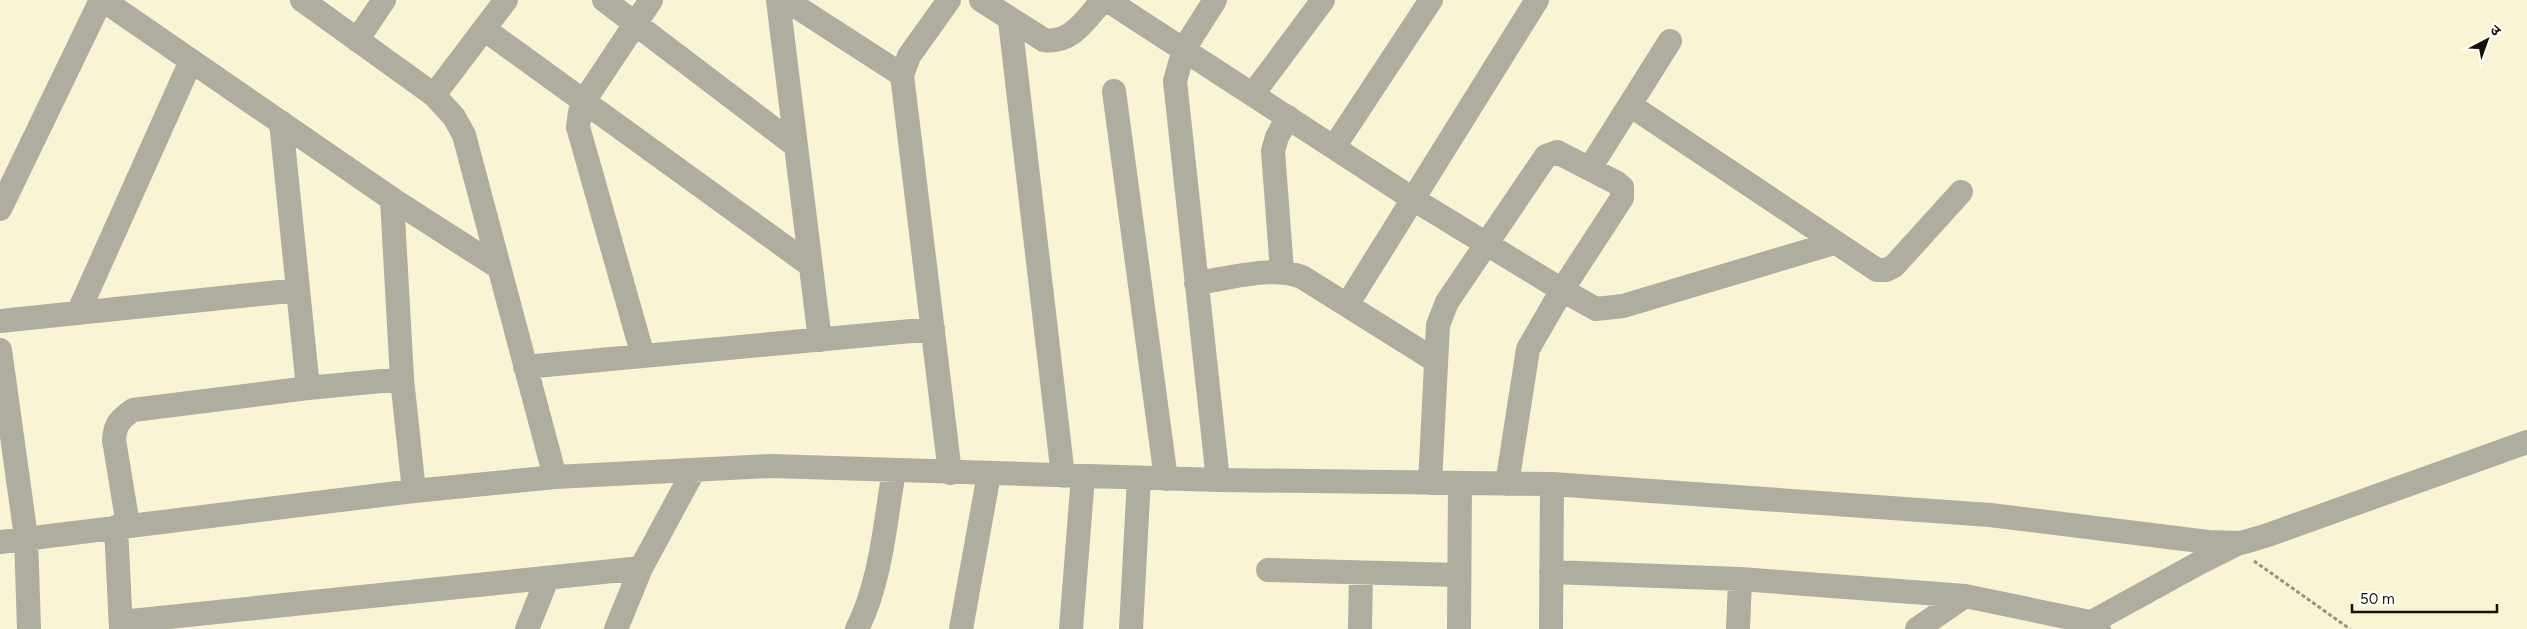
<svg xmlns="http://www.w3.org/2000/svg" width="2527" height="629" font-family="Figtree,'Noto Sans Devanagari',sans-serif">
  <style>
    .lines { fill: none; stroke-linecap: round; stroke-linejoin: round }
    .path { stroke: #96927b; stroke-width: 3; stroke-dasharray: 4 2.5; stroke-linecap: butt }
    .street { stroke: #afad9f; stroke-width: 24 }
  </style>
  <rect width="100%" height="100%" fill="#f9f4d3"/>
  <g class="lines">
    <path class="path" d="M2254,561L2350,629"/>
    <path class="street" d="M103,0L392,199L498,267
      M302,0L434,95L454,117L464,135L555,477
      M604,0L796,146
      M778,0L820,340
      M786,0L902,75
      M949,0L909,56L902,75L950,473
      M981,0L1044,40C1072,44 1086,19 1103,0
      M1107,0L1413,199L1562,290L1596,309L1623,306L1834,243
      M1215,0L1184,49L1175,81L1218,480
      M1010,21L1063,476
      M484,29L810,265
      M357,40L384,0
      M1114,91L1166,479
      M1253,94L1323,0
      M434,95L506,0
      M1630,105L1877,270H1886L1894,266L1961,192
      M281,122L308,388
      M1334,147L1431,0
      M1590,168L1670,41
      M392,199L402,379L414,491
      M0,209L101,0
      M1282,271L1273,151L1277,137L1288,117
      M1196,283C1227,279 1273,265 1302,277L1436,361
      M1347,305L1537,0
      M78,313L191,61
      M0,321L298,290
      M0,350L26,537L29,629
      M643,356L578,127L580,112L584,101L651,0
      M525,367L933,329
      M1430,483L1438,325L1447,302L1546,156L1557,152L1617,183L1622,187V198L1562,290L1528,349L1507,484
      M128,525L114,440C115,424 120,419 133,410L308,388L402,379
      M116,527L121,629
      M0,542L414,491L555,477L771,466L1218,480L1552,484L1990,515L2208,542L2241,543L2268,535L2527,442
      M1268,570L1459,575
      M1551,572L1740,579L1965,596L2090,622L2099,629
      M121,622L641,568
      M527,629L547,579
      M616,629L641,568L694,470
      M857,629C881,582 885,523 894,471
      M961,629L989,474
      M1071,629L1083,476
      M1131,629L1139,478
      M1360,629L1361,573
      M1459,629L1460,483
      M1551,629L1552,484
      M1738,629L1740,579
      M1917,629L1965,596
      M2079,629L2199,563L2237,544"/>
  </g>
  <g transform="translate(2487 40) rotate(41)" stroke="#ffffff" stroke-width="4" paint-order="stroke">
  <path d="M0-4L9 19L0 12L-9 19Z" fill="#141207"/>
  <text y="-8" font-size="14" font-weight="bold" text-anchor="middle" fill="#141207">उ</text>
  </g>
  <path d="M2352 604v8h145v-8" fill="none" stroke="#141207" stroke-width="2.5"/>
  <text x="2360" y="604" font-size="15" fill="#141207" stroke="#ffffff" stroke-width="4" paint-order="stroke">50 m</text>
</svg>
